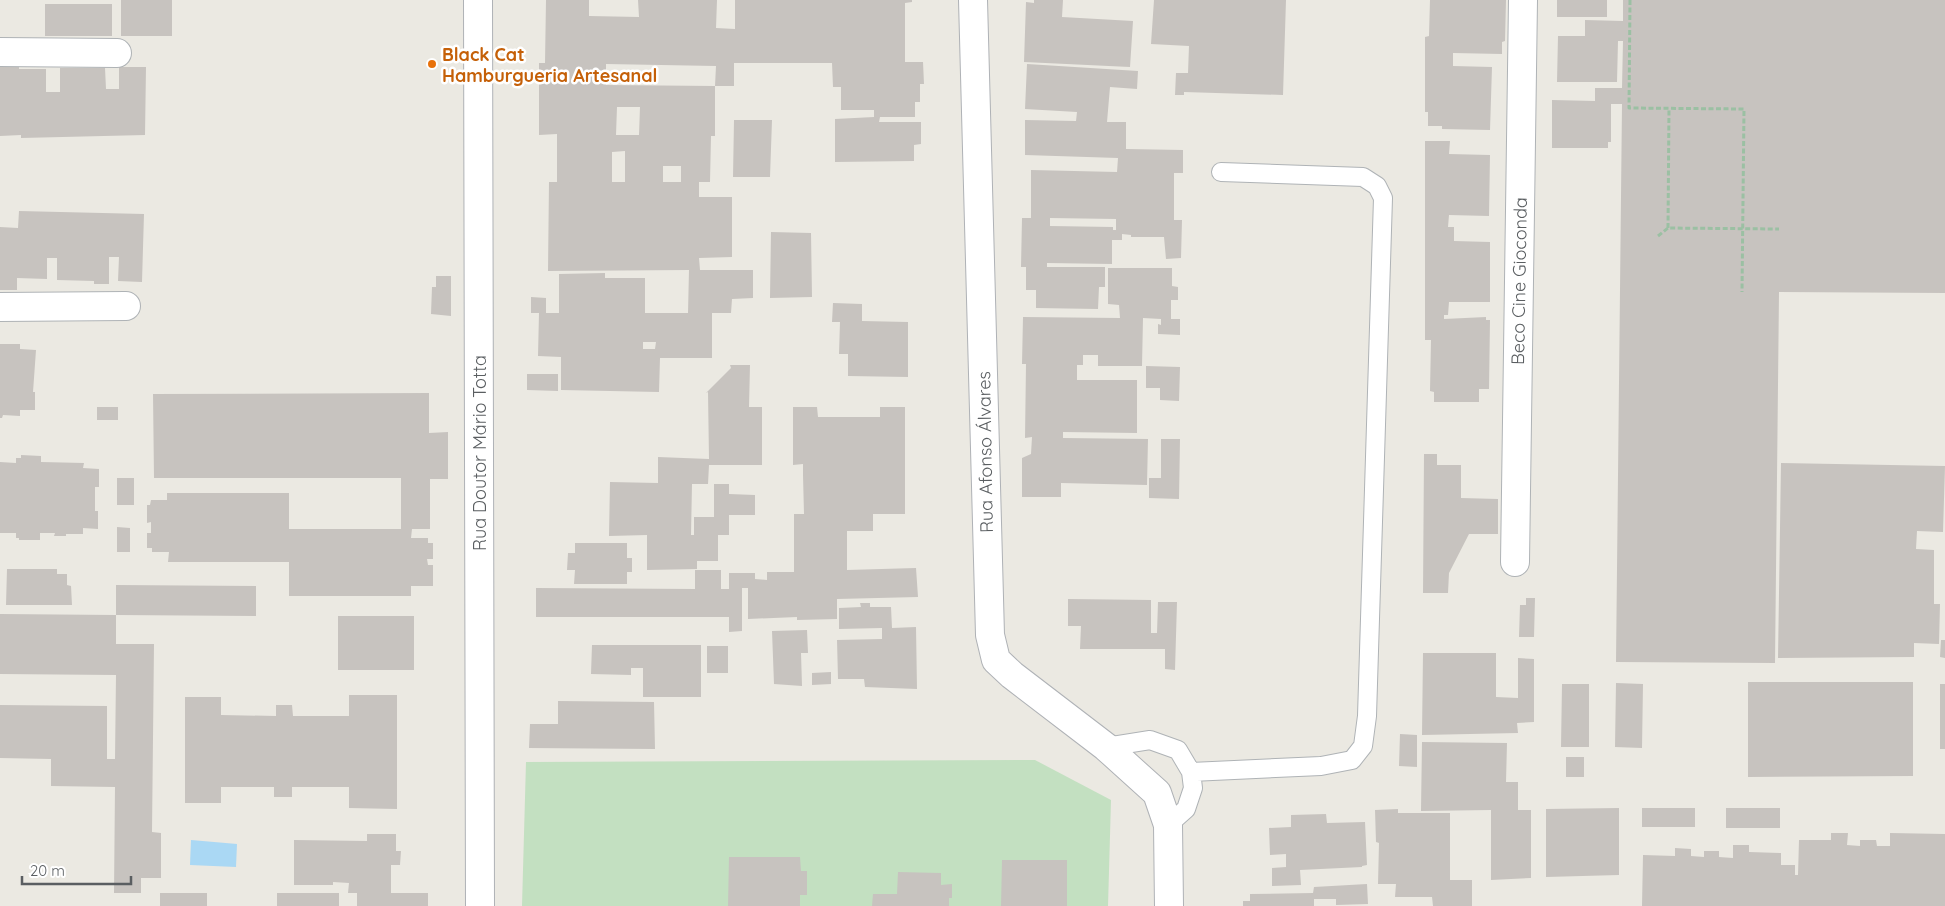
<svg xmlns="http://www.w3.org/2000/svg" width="1945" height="906" font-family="Quicksand,sans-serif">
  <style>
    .green { fill: #c3e0c1 }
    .water { fill: #aad8f4 }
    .building { fill: #c7c3bf; fill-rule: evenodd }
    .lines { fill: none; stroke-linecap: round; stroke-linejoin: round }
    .lane-casing { stroke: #afb3b6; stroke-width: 20 }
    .street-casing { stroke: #afb3b6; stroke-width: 30 }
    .secondary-casing { stroke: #afb2b6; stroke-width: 30 }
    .path { stroke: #9bc0a3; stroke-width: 3; stroke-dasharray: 5 2.5; stroke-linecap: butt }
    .lane { stroke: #fff; stroke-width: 18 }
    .street { stroke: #fff; stroke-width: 28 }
    .secondary { stroke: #fff; stroke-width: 28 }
    .food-dot { fill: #e8710a; stroke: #fff; stroke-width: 2 }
    .labels { text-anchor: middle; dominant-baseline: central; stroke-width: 5; stroke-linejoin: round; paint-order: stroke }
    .food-label { font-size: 18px; font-weight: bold; fill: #c56008; stroke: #fff; text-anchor: start }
    .street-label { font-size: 18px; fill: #5a5e61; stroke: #fff }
  </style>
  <rect width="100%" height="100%" fill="#ebe9e2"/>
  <path class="green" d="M1035,760L1111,800L1108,906H522L526,762Z"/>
  <path class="water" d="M191,840L237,844L236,867L190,865Z"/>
  <path class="building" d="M121,0H172V36H121Z
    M546,0H589V16L639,17L638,0H717L716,28L735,29V0H912V2L905,3V62H923L924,84H920V102H915V117H880L879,122H921V144L914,145V161L835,162V119L874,117V110H841V87H833L832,63H734V86H715L716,66L606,64V85L715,86V136H711L710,182H699V197H732V257L699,258L700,270H753V298L732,299L731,313H712V358H660L659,392L561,390V357L538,356L539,313H531V297L546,298V313H559V274L605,273V278H645V313H688L689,270L548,271L549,182H557V134L539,135V63H545ZM617,107H640L639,135H616ZM625,151V182H612V152ZM663,166H681V182H663ZM643,342H656L655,349H643Z
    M1034,0H1063L1062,17L1133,21L1130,67L1024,62L1026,2L1034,3Z
    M1154,0H1286L1283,95L1184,92V95H1175L1176,73H1188L1189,46L1151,44Z
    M1430,0H1506L1505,41L1502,42V54L1453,53V66L1492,67L1490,130L1442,129V126H1428V112H1425V37L1429,36Z
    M1557,0H1607V17H1557Z
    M1623,0H1945V293L1779,292L1775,663L1616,662L1622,104H1611V142H1608V148H1552V100L1595,101V88H1622L1623,41H1618L1617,82H1557L1558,36H1585V20L1623,21Z
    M45,4H112V36H45Z
    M0,57H19V69H46V92H60V68H105L106,89H119V67H146L145,135L21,138V135L0,136Z
    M1027,64L1138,71L1137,89L1110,87L1107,122H1126V149L1183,150V173H1174V220H1182L1181,258L1166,259L1164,237H1131V235L1122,234V240H1112V264L1047,263V267H1105V287H1099L1098,309L1036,308V290H1026V267H1021L1022,218H1031V170L1117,172L1118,158L1025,155V120L1076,121L1077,112L1025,109ZM1050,218L1116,219V230H1113V227L1050,226Z
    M734,120H772L770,177H733Z
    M1425,141H1450L1449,154L1490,155L1489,216L1449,215L1448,227H1454V241L1490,242V302H1449L1448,315H1444V319L1486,317V320H1490L1489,389H1479V402H1434V392L1430,391L1431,340H1425Z
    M19,211L144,214L142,282L118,281L119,257H109V284H94V281L57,280V258H47V279L17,278V290H0V227L18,228Z
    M771,232L811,233L812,297L770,298Z
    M1108,268H1172V286L1178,287V300H1171V319H1180V335L1158,334V324L1161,325V319L1143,318L1142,366H1098V355H1083V365H1077V380H1137V433L1063,432V438L1148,439L1147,485L1061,483V497H1022V458L1031,454L1032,437L1025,438L1026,364H1022L1023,317L1120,318L1119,305L1108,304Z
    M436,276H451V316L431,314L432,287H436Z
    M833,303L862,304V321L908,322V377L848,376V354H839L840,322H832Z
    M0,344H20V349L36,350L33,392H35V410H20V416L3,415L2,418H0Z
    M730,365H750L749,407H762V465H709L708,484H692L691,535H694V517H714V484H729V494L755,495V515H729V535H718V561H697V569L647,570V535L609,536L610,482L658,483V457L709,459L708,392L706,393L731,368Z
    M1146,366L1180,367L1179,401L1160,400V388H1146Z
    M527,374H558V391L527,390Z
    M429,393V433L448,432V479H430V529H412L411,538H428V543H433V559H427L428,565H433V586H411V596H289V562H168L169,552H152V548H147V533H151V522L147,523V505H150L151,500H167V493H289V529H401V478H154L153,394Z
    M97,407H118V420H97Z
    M793,407H817L818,417H880V407H905V514H873V531H847V570L916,568L918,597L837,599V619L797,620V617L748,619V588H742V631L729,632V617H536V588L695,589V570H721V589H729V573H755V579L767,580V572H794V514H804L803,475V464L793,465Z
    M1161,439H1180L1179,499L1149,498V478H1161Z
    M1424,454H1437V465H1461V498L1498,499V534H1469L1449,573L1448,593H1423Z
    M21,455L41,456V462L84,463L83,468L99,469V487H95V511H98V529L83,528V534H66V536H54L55,533H40V540H19V538H16V533H0V462L16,463V458H21Z
    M1781,463L1945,466L1943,532L1917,531L1916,549L1934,550V604H1940L1939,644L1914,643V657L1778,658Z
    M117,478H134V505H117Z
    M117,527L130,528V552H117Z
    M575,543H627V558H632V572H627V584H574L575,570H567L568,553H575Z
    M7,569H57V574H67V585L71,586L72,605H6Z
    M116,585L256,586V616L116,615V644H154L152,832L161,833V878H141V893H114L115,787L51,786V759L0,758V705L107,706V759H115L116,675L0,674V614L116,615Z
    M1526,598H1535L1534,637H1519L1520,605H1526Z
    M1068,599L1151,600V633H1157L1158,602H1177L1175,670L1165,669V649H1080L1081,626H1068Z
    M860,603H870V607H891L892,628L916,627L917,689L865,687L864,679H838L837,640L882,639V628L839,629V608L861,607Z
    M338,616H414V670H338Z
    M807,630L808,653H801L802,686L774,684L772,631Z
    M1941,640H1945V658L1940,657Z
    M592,645H701V697H643V668H631V675L591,674Z
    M707,646H728V673H707Z
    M1423,653H1496V697L1518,698V658L1534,659V722L1517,723L1518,733L1422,735Z
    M831,672V684L812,685V673Z
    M1748,682H1913V776L1748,777Z
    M1616,683L1643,684L1642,748L1615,747Z
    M1562,684H1589V747H1561Z
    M1940,684H1945V749H1940Z
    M349,695H397V809L349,808V787H292V797H274V787H221V803H185V697H221V715L276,716V705H292L293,716H349Z
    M558,701L654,702L655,749L529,748L530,724H558Z
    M1400,734L1417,735V767L1399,766Z
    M1422,742L1507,743L1506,782H1518V810H1531V878L1491,880V810L1421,811Z
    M1566,757H1584V777H1566Z
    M1619,808V875L1546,877V809Z
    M1642,808H1695V827H1642Z
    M1726,808H1780V828H1726Z
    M1398,809V813H1450V880H1472V906H1433L1432,897H1395L1396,884H1378L1379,843L1376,842L1375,810Z
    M1326,814L1327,823L1365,822L1367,865L1362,866V867L1300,870L1301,885L1272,886V868L1286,867V854L1270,855L1269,828L1291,827V815Z
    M1831,833H1848L1847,845L1860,846V840H1876L1877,846H1890V833L1945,834V906H1642L1643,855L1675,856V848L1691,849V856L1704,857V851H1719V857L1733,858V845H1749V852L1781,853V865H1795V875H1798L1799,840H1831Z
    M367,834H396V851H401L400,865H391V893H428V906H357V893H348L349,883L333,882V885H294V840L367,841Z
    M729,857H800L801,871H807V895H800V906H728Z
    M1002,860H1067V906H1001Z
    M898,872L941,873V885L952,884V898H949V906H872L873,894H897Z
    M1367,884L1368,904L1336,905V899H1314V906H1243V901H1250V894L1313,893L1314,887Z
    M160,893H207V906H160Z
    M277,893H339V906H277Z"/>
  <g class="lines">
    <defs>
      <path id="lane" d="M1106,747L1150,740L1178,750L1191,772L1193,788L1186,809L1168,825
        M1191,772L1321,766L1352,760L1363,746L1367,716L1383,198L1377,186L1363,177L1221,172"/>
      <path id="street" d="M0,52L117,53
        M0,307L126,306
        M1515,562L1523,0"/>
      <path id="secondary" d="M478,0L480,906
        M973,0L990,635L996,660L1012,675L1106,747L1157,793L1168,825L1169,906"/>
    </defs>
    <use href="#lane" class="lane-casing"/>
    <use href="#street" class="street-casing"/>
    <use href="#secondary" class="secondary-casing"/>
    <path class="path" d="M1630,0L1629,108L1744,109L1742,292
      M1668,228L1669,108
      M1658,236L1668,228L1779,229"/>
    <use href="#lane" class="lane"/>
    <use href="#street" class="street"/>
    <use href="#secondary" class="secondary"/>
  </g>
  <circle class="food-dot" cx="432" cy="64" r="5"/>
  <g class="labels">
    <g class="food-label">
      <text x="442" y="54">Black Cat<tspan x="442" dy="21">Hamburgueria Artesanal</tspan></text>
    </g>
    <g class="street-label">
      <text transform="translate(1519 281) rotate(-89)">Beco Cine Gioconda</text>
      <text transform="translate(985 452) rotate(-91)">Rua Afonso Álvares</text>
      <text transform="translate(479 453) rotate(-90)">Rua Doutor Mário Totta</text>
    </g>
  </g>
  <path d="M22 876v8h109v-8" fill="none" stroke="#5a5e61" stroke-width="2.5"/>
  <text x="30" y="876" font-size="15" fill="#5a5e61" stroke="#ffffff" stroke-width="4" paint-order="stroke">20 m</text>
</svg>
